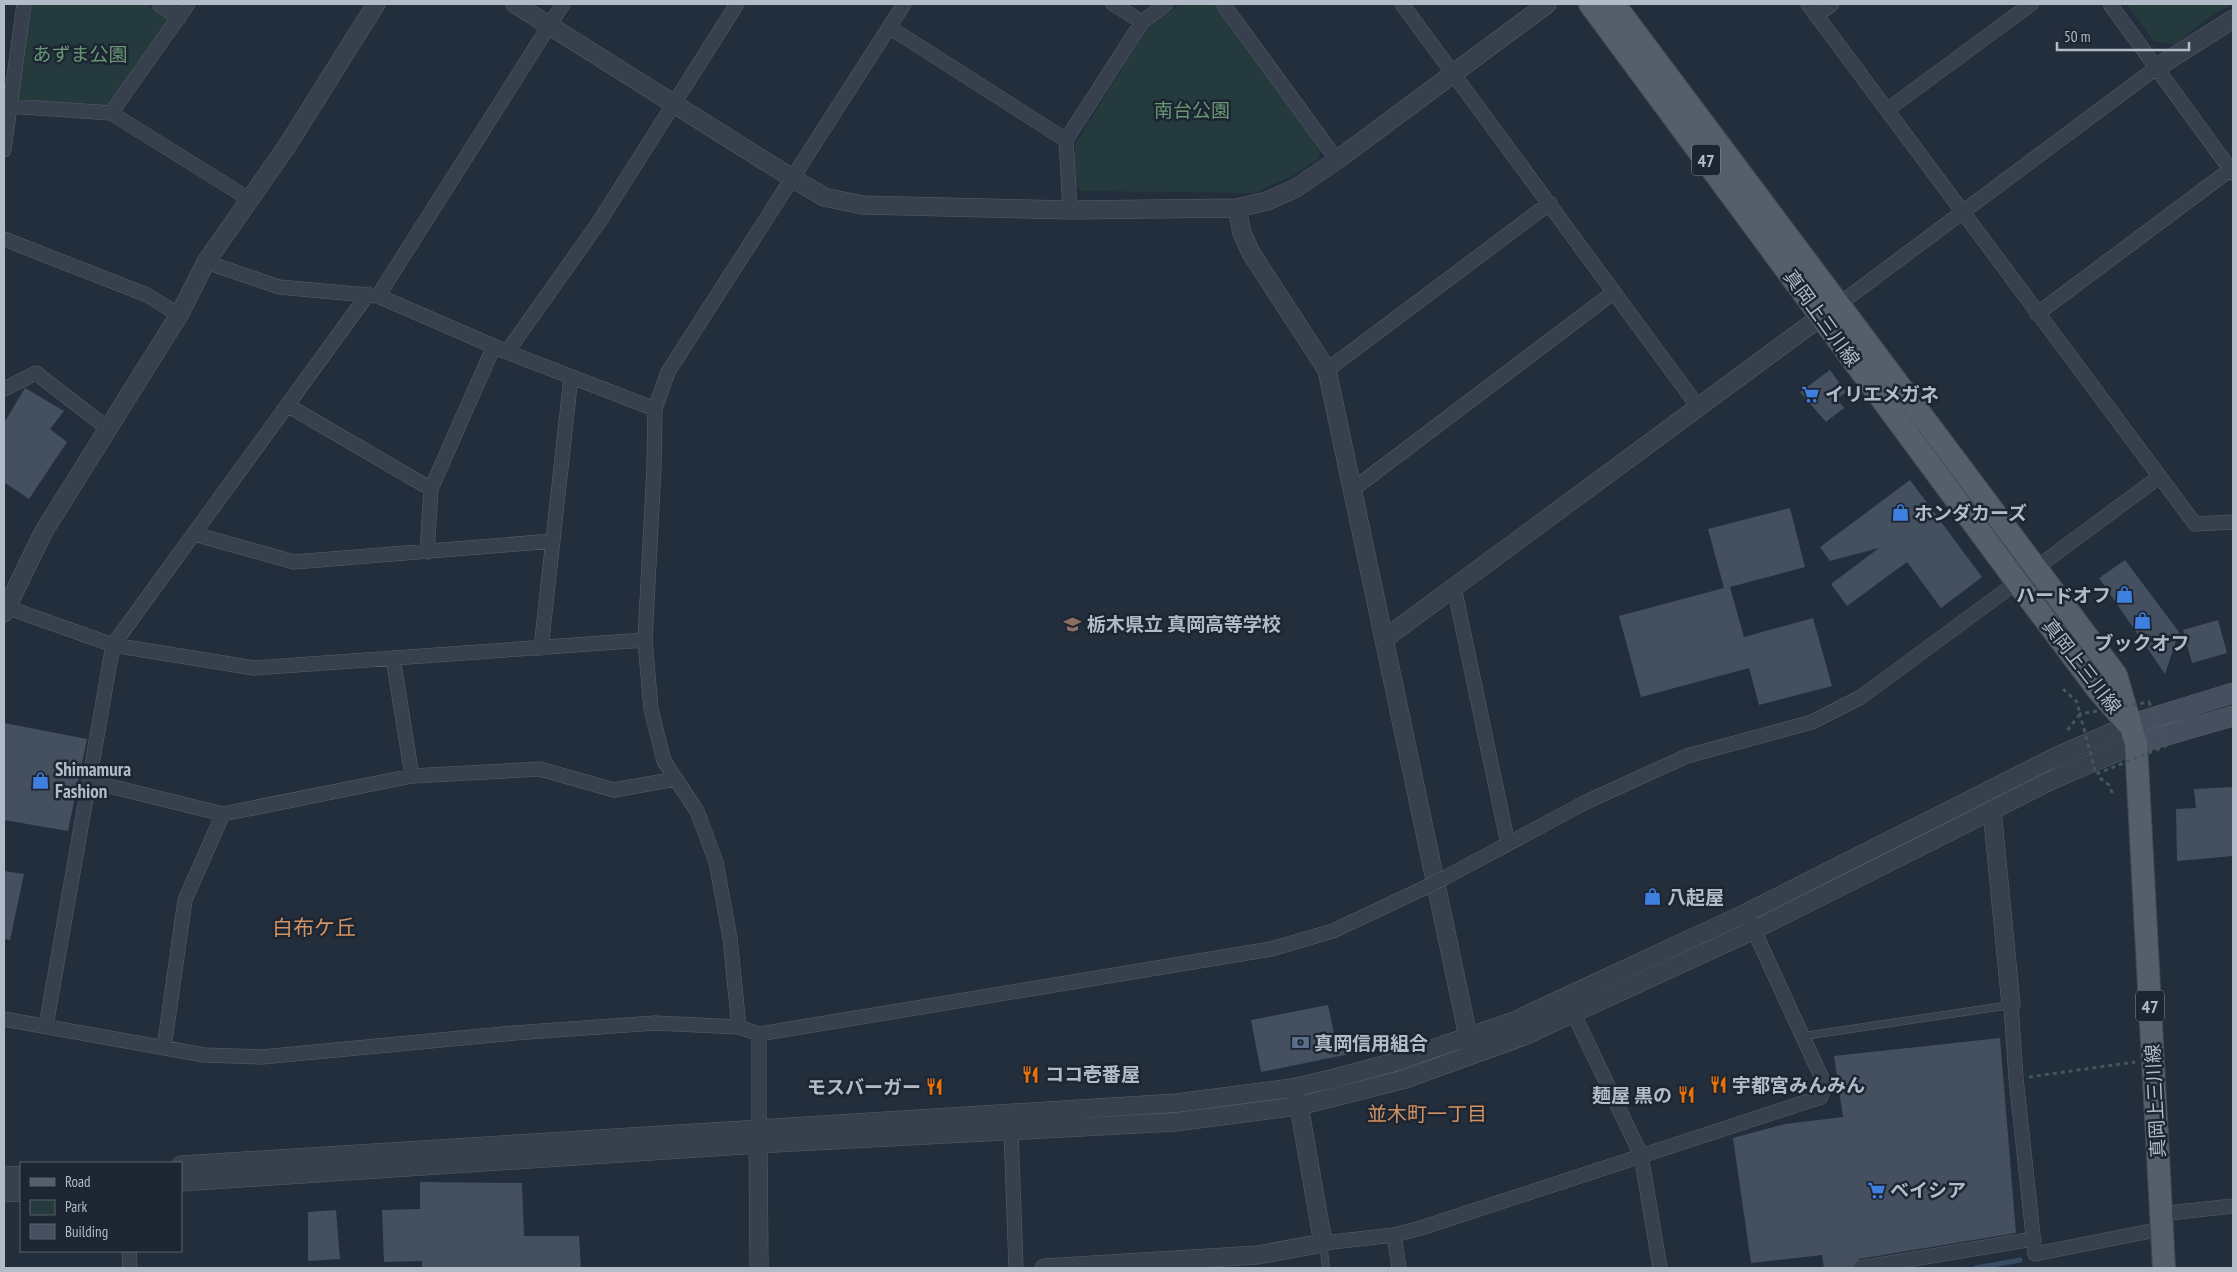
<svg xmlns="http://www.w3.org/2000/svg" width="2237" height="1272" font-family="'PT Sans Narrow','Noto Sans JP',sans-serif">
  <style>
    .green { fill: #253a3d }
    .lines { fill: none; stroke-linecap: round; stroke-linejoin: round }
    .stream { stroke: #384b65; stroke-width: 5 }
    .building { fill: #445060 }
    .service-casing { stroke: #555e6a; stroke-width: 8 }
    .minor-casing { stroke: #555e6a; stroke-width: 15 }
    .tertiary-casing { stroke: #555e6a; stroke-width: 19 }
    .secondary-casing { stroke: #555e6a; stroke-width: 21 }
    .primary-casing { stroke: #404955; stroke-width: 24 }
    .path { stroke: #43575a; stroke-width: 3; stroke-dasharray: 4 4; stroke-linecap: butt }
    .service { stroke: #37404c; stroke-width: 7 }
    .minor { stroke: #37404c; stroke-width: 14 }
    .tertiary { stroke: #37404c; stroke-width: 18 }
    .secondary { stroke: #454f5f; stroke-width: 20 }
    .primary { stroke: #555f6c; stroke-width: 22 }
    .minor-bridge-casing { stroke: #555e6a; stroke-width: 15; stroke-linecap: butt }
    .path-bridge { stroke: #43575a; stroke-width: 3; stroke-dasharray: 4 4; stroke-linecap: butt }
    .minor-bridge { stroke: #37404c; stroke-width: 14 }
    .labels { text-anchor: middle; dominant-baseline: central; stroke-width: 5; stroke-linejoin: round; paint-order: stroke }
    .shield { fill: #1c2531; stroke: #858e9a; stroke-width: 1 }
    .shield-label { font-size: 18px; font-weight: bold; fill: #b2bbc7 }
    .park-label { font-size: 19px; fill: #6a9874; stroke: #1c2531 }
    .street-label { font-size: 19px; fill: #b2bbc7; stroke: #1c2531 }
    .poi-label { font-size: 19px; font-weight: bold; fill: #b2bbc7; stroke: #1c2531; text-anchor: start }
    .neighbourhood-label { font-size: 20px; fill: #d39362; stroke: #1c2531 }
    .quarter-label { font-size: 21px; fill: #d39362; stroke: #1c2531 }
  </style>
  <rect width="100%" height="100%" fill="#232e3c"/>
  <path class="green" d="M30,4H145L169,19L109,107L17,100Z
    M1180,4H1215L1321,148L1318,159L1296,174L1255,193L1081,191L1074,183L1075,144L1148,27Z
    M2126,4H2233V5L2216,12L2174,45L2154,41Z"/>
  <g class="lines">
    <path class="stream" d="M1976,1268L2020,1260"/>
  </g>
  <path class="building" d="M1830,370L1846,392L1837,399L1844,408L1826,422L1800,392Z
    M25,388L64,411L50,429L67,442L29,499L4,482V423Z
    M1910,480L1982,577L1941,608L1907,562L1847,606L1831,584L1879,548L1830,561L1820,547Z
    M1790,508L1805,567L1730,587L1744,637L1813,618L1832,686L1759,705L1749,668L1641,697L1619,616L1724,588L1708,529Z
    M2125,560L2179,632L2165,674L2099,578Z
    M2218,620L2227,653L2192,663L2183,630Z
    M4,723L87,739L68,831L4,820Z
    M2233,787V856L2177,861L2176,809L2196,808L2194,789Z
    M4,871L24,874L10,940L4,939Z
    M1328,1005L1335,1038L1364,1051L1261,1072L1251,1020Z
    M2000,1038L2016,1233L1859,1259L1852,1267L1841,1268H1824L1822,1255L1751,1263L1733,1138L1785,1124L1843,1117L1834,1056Z
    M420,1182L522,1183L524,1236H579L581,1268H422V1261L384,1262L382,1210L420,1209Z
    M336,1210L340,1259L308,1261V1212Z"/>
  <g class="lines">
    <defs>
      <path id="service" d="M1804,1036L2011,1005
        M1323,1243L1326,1268"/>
      <path id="minor" d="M159,4L179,18
        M1113,4L1142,22
        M1223,4L1337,160
        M1402,4L1699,408
        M1808,4L2195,524L2233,522
        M2110,4L2233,173
        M1816,16L1832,4
        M889,27L1066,140
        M9,106L111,113L249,199
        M1887,110L2031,4
        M111,113L188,4
        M4,150L24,4
        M1070,210L1066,140L1142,22L1166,4
        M4,239L147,295L179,315
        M206,262L279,287L378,296L507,352L655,409
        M378,296L563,4
        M1838,305L2156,68
        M2037,314L2231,169
        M507,352L599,222L737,4
        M1327,370L1550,203
        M4,389L36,373L107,428
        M287,405L431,489
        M1352,490L1614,292
        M194,534L294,562L553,541
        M427,552L431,489L494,346
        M2036,568L2159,477
        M1454,587L1508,844
        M6,607L113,645L254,668L645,640
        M541,648L571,377
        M393,658L412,776
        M89,781L223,814L412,776L540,769L614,790L676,779
        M1446,877L1586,802L1687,756L1812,722L1861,697L2017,582
        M1569,1004L1641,1155L1660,1268
        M2011,1005L2016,1078L2035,1254L2161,1229
        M4,1019L204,1055L262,1057L514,1033L655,1023L739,1027L759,1034L1271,949L1333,931L1422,889
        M46,1026L113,645L368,294
        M739,1027L730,938L716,862L697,811L664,761L651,709L645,640L654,467L655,409L668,372L904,4
        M164,1048L185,900L223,814
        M759,1128V1034
        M1011,1130L1016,1268
        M2160,1214L2233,1206
        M1394,1235L1399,1268
        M1323,1243L1394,1235L1421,1228L1821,1097L1825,1085L1746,913
        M129,1251L130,1268
        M1860,1268L2034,1239"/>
      <path id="tertiary" d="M515,4L792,178L824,197L862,205L1070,210L1237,208L1267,201L1296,188L1337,160L1547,4
        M2156,68L2233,19
        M1237,208L1242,233L1251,253L1327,370L1471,1050
        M4,613L44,531L179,315L206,262L287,146L376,4
        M1384,639L1830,310
        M1992,810L2011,1005
        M758,1134L759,1268
        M181,1165L1176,1103L1292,1088L1331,1079L1391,1063L1514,1021L1746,913L2057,756L2129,725
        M4,1176L21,1175
        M181,1182L758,1144L1175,1122L1299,1106L1405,1079L1524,1036L1754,930L2052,780L2136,744
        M4,1193L21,1192
        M1044,1268L1258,1255L1323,1243L1299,1106L1295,1095"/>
      <path id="secondary" d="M2129,725L2233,693
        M2136,744L2233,716"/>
      <path id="primary" d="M1590,4L2017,582L2098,690L2127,723
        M1614,4L2116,675L2136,744L2164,1268"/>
    </defs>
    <use href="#service" class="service-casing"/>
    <use href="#minor" class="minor-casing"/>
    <use href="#tertiary" class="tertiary-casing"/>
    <use href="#secondary" class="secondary-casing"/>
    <use href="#primary" class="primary-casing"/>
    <path class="path" d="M2063,689L2077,702L2080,714L2066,732
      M2100,778L2109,785L2113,795
      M2029,1077L2135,1062"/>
    <use href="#service" class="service"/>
    <use href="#minor" class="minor"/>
    <use href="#tertiary" class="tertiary"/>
    <use href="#secondary" class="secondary"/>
    <use href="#primary" class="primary"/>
    <defs>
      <path id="minor-bridge" d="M1422,889L1446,877"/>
    </defs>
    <use href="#minor-bridge" class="minor-bridge-casing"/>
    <path class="path-bridge" d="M2149,702L2168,745L2096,774L2080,714Z"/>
    <use href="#minor-bridge" class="minor-bridge"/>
  </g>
  <defs>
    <symbol id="supermarket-bare" viewBox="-9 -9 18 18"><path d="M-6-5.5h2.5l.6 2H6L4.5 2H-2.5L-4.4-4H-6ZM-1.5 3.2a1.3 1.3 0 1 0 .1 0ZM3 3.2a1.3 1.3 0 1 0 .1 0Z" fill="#3f7fe0" stroke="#1c2531" stroke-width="2.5" paint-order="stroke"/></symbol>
    <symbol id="shop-bare" viewBox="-9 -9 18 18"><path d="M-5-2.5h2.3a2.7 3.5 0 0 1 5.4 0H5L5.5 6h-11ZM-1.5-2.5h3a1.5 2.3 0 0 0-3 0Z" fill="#3f7fe0" stroke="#1c2531" stroke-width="2.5" paint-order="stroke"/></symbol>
    <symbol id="school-bare" viewBox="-9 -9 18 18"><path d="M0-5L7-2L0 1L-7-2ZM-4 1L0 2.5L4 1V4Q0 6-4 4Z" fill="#8d6e63" stroke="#1c2531" stroke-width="2.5" paint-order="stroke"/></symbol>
    <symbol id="bank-bare" viewBox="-9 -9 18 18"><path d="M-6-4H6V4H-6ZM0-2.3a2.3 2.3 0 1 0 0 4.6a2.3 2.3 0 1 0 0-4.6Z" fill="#5c6f8a" stroke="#1c2531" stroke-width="2.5" paint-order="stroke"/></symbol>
    <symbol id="restaurant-bare" viewBox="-9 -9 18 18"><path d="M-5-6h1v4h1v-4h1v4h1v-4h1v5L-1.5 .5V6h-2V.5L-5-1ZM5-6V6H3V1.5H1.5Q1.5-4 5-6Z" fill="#e8710a" stroke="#1c2531" stroke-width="2.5" paint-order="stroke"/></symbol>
  </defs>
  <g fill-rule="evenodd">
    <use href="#supermarket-bare" x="1798" y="382" width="25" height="25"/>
    <use href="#shop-bare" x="1888" y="500" width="25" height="25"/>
    <use href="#shop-bare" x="2112" y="582" width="25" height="25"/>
    <use href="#shop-bare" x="2130" y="608" width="25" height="25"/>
    <use href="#school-bare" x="1060" y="612" width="25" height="25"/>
    <use href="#shop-bare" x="28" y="768" width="25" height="25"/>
    <use href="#shop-bare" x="1640" y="884" width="25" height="25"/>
    <use href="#bank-bare" x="1288" y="1030" width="25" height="25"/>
    <use href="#restaurant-bare" x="1018" y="1062" width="25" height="25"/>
    <use href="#restaurant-bare" x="1706" y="1072" width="25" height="25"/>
    <use href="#restaurant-bare" x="922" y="1074" width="25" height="25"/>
    <use href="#restaurant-bare" x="1674" y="1082" width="25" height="25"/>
    <use href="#supermarket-bare" x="1864" y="1178" width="25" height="25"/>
  </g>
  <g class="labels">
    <g class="shield">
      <rect x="1692" y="144.5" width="28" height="31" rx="4"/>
      <rect x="2136" y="990.5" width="28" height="31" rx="4"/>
    </g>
    <g class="shield-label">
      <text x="1706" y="160">47</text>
      <text x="2150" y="1006">47</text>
    </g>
    <g class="park-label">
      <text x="80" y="54">あずま公園</text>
      <text x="1192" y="110">南台公園</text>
    </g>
    <g class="street-label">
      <text transform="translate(1822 318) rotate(54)">真岡上三川線</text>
      <text transform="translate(2082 666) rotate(52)">真岡上三川線</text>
      <text transform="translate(2155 1101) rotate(-93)">真岡上三川線</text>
    </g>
    <g class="poi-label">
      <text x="1825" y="394">イリエメガネ</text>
      <text x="1914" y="513">ホンダカーズ</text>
      <text x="2111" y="595" text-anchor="end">ハードオフ</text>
      <text x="1087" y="624">栃木県立 真岡高等学校</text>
      <text x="2142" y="643" text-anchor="middle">ブックオフ</text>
      <text x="55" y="769">Shimamura<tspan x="55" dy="22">Fashion</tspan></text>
      <text x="1667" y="897">八起屋</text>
      <text x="1314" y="1043">真岡信用組合</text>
      <text x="1045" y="1074">ココ壱番屋</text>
      <text x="1732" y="1085">宇都宮みんみん</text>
      <text x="921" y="1087" text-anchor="end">モスバーガー</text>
      <text x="1672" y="1095" text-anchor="end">麺屋 黒の</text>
      <text x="1890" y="1190">ベイシア</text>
    </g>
    <g class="neighbourhood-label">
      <text x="1427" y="1114">並木町一丁目</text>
    </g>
    <g class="quarter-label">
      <text x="314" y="927">白布ケ丘</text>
    </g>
  </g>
  <rect width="2237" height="1272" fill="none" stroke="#b2bbc7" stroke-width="10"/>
  <rect x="20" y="1162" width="162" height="90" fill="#1c2531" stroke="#58616d"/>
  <rect x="30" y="1178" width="25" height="8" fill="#555f6c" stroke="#58616d"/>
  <text x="65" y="1187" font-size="15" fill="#b2bbc7">Road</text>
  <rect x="30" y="1200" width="25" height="15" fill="#253a3d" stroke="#58616d"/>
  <text x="65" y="1212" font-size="15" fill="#b2bbc7">Park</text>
  <rect x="30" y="1224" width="25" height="15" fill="#445060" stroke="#58616d"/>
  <text x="65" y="1237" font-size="15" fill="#b2bbc7">Building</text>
  <path d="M2057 42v8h132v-8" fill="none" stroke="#b2bbc7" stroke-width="2.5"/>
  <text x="2064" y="42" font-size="15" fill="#b2bbc7" stroke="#1c2531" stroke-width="4" paint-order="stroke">50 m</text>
</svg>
